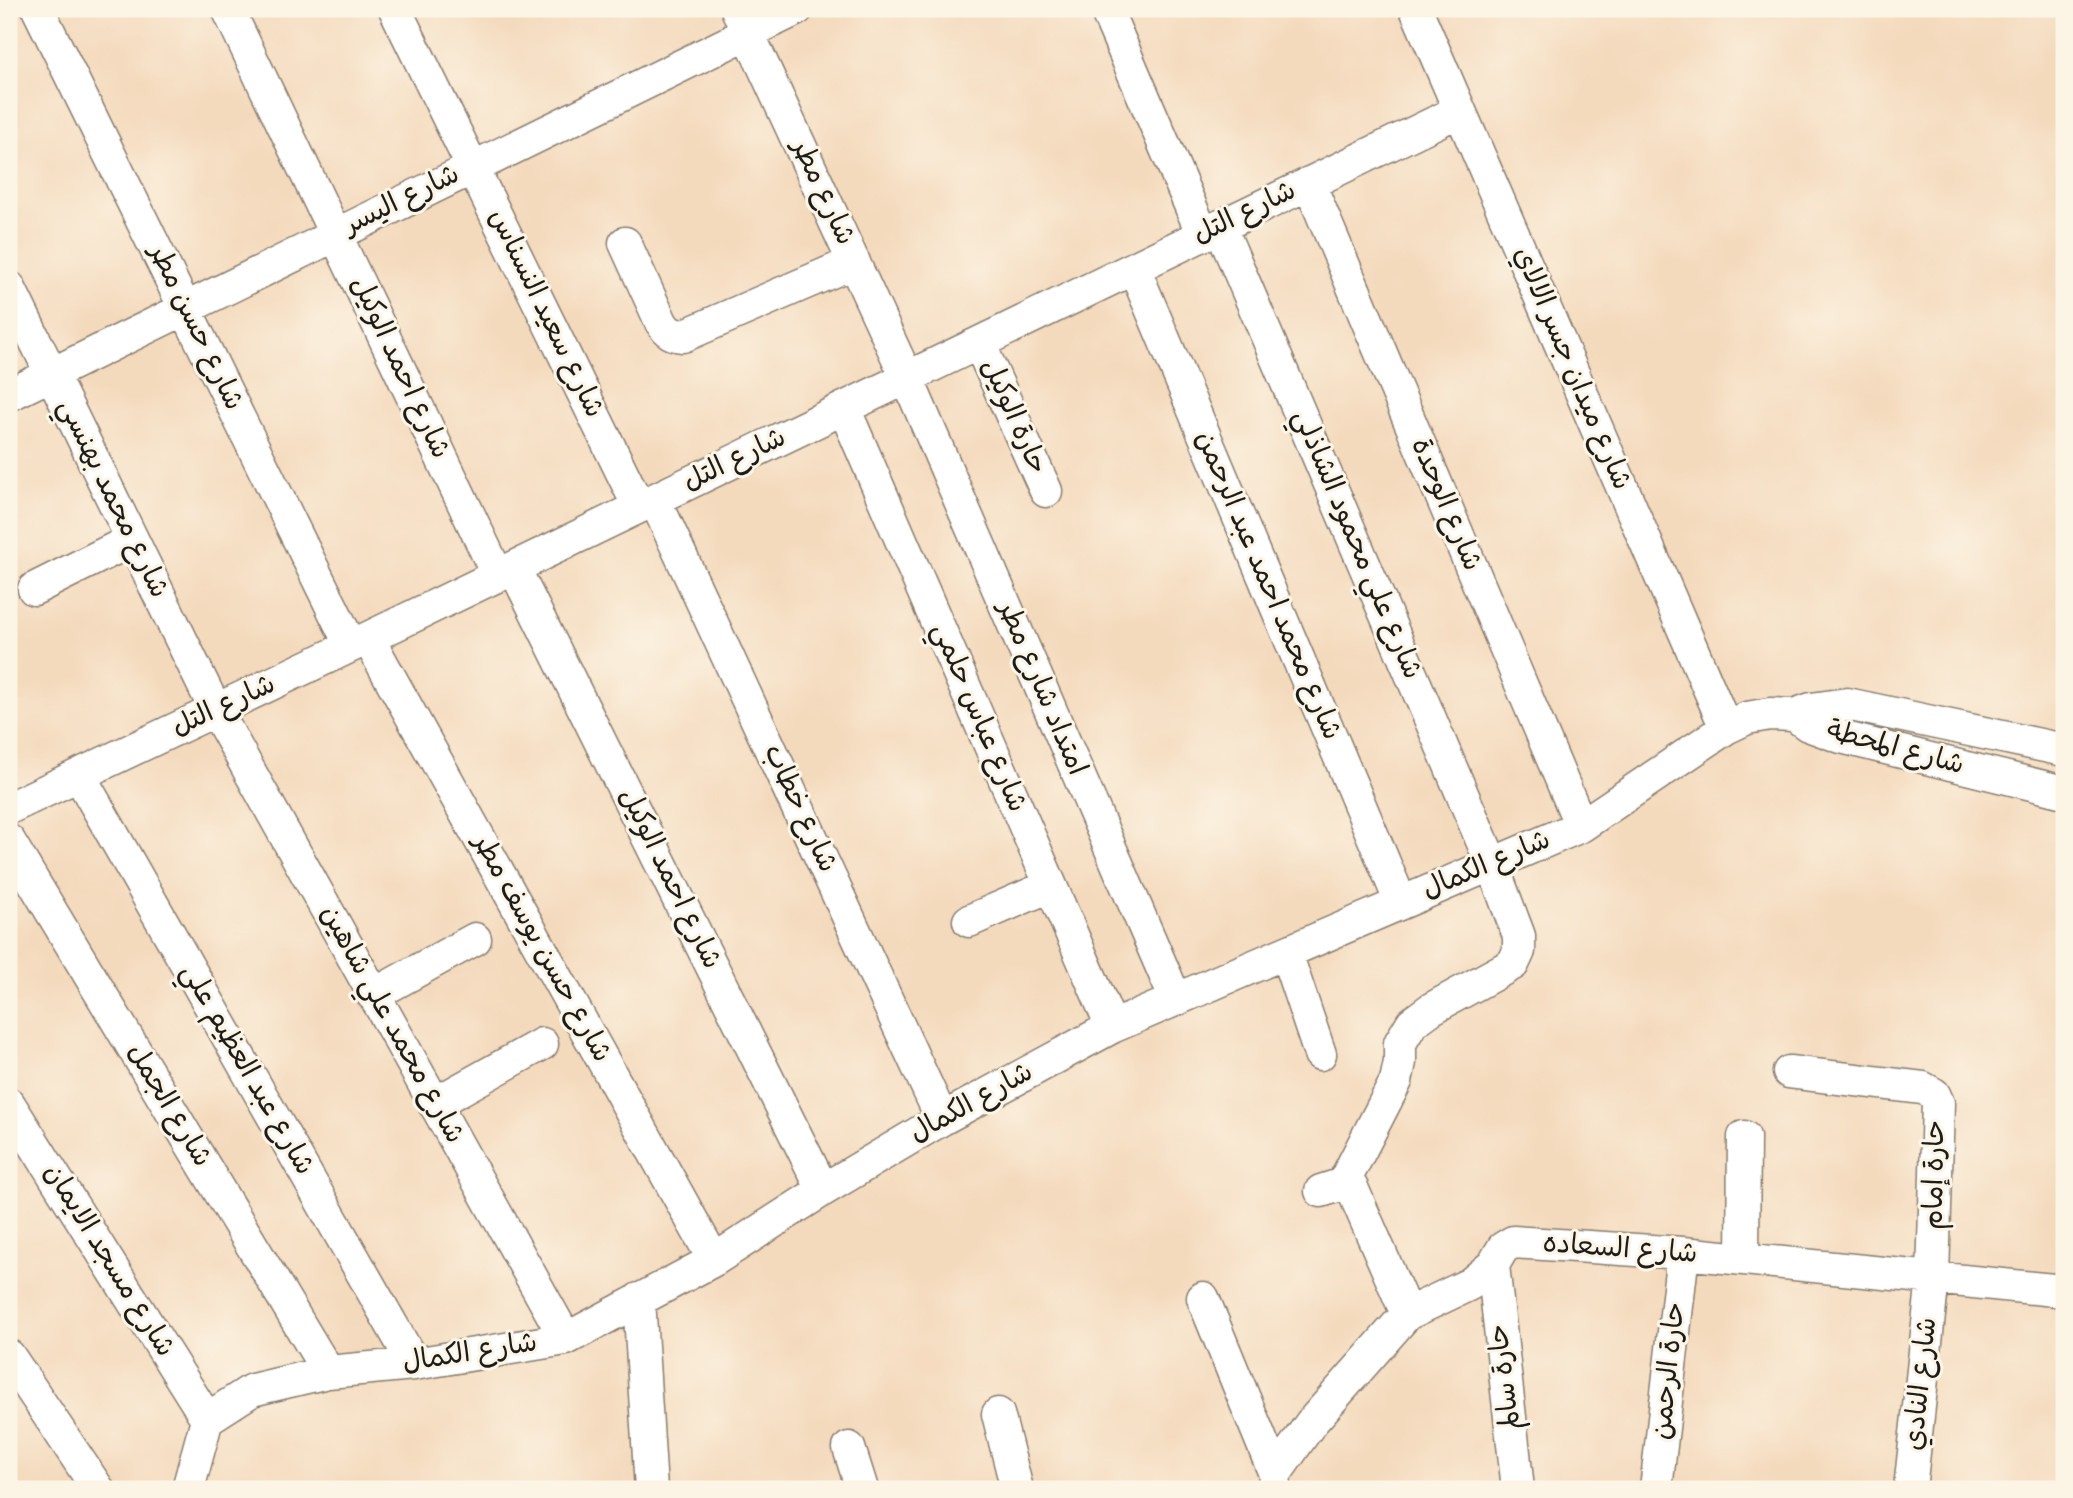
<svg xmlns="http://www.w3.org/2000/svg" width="2073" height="1498" font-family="'Indie Flower','Playpen Sans Arabic',sans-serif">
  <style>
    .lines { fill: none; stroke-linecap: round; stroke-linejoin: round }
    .street-casing { stroke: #887b6c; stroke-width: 35 }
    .street { stroke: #fff; stroke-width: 32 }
    .labels { text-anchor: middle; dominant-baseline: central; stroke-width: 6; stroke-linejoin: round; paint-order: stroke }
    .street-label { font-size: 28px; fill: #1c1c1c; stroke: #fcf5e5 }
  </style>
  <rect width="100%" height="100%" fill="#fcf5e5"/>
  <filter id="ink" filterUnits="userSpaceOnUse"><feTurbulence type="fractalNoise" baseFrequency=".0143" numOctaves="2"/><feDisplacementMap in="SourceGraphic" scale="14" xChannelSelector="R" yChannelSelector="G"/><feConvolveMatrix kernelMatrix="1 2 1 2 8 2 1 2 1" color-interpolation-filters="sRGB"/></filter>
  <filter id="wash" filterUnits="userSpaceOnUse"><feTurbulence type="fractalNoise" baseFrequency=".00686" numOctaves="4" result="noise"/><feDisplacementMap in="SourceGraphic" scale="28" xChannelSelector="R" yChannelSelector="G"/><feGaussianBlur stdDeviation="1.57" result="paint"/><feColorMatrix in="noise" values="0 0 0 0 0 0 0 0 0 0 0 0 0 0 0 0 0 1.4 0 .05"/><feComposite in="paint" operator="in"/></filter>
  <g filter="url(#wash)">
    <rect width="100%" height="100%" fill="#f4dabd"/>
  </g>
  <g filter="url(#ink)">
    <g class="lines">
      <defs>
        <path id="street" d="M38,9L351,646
          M228,9L498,576
          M395,9L639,507
          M737,9L907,378L1176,1000
          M1106,9L1203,235
          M1416,9L1726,728
          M1309,183L1581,826
          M1220,226L1492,864L1519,936V951L1513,964L1431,1009L1412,1023L1400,1043V1062L1396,1081L1343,1184
          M625,243L661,322C667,332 672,335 683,336L854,262
          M1134,268L1401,903
          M9,287L216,711L566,1339
          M979,343L1046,491
          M9,395L797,9
          M844,408L1112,1027
          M655,500L942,1119
          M514,568L823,1190
          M34,589L132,540
          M368,638L714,1260
          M1794,715L1808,725L1841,737L2064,792
          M79,775L414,1364
          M9,808L368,638L1459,111
          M9,841L328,1372
          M969,921L1050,886
          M1286,953L1320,1054
          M373,995L475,939
          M1789,1072L1923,1088L1934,1094L1938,1103L1933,1278L1910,1489
          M9,1104L207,1419
          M434,1104L542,1044
          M1321,1191L1343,1184L1352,1188L1407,1314
          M1743,1259L1744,1137
          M1493,1265L1518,1489
          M1203,1298L1275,1474L1274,1489
          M639,1299L651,1489
          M9,1356L98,1489
          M998,1414L1017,1489
          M849,1448L862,1489
          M1275,1474L1311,1423L1407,1314L1470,1284L1493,1265L1503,1248L1513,1242L1683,1253L2064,1291
          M188,1489L207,1419L252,1390L328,1372L414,1364L566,1339L714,1260L823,1190L942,1119L1112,1027L1581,826L1726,728L1747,718L1770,714L1794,715L1811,709L1847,704L2064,750
          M1656,1489L1683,1253"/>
      </defs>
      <use href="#street" class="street-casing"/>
      <use href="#street" class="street"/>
    </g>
  </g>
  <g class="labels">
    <g class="street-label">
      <text transform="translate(822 193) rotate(65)">شارع مطر</text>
      <text transform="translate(402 201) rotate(-26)">شارع اليسر</text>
      <text transform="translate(1245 214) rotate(-26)">شارع التل</text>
      <text transform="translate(545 314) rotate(64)">شارع سعيد النسناس</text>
      <text transform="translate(195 328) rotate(64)">شارع حسن مطر</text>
      <text transform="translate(399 368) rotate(65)">شارع احمد الوكيل</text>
      <text transform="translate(1571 369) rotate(67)">شارع ميدان جسر الالاي</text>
      <text transform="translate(1013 417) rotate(66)">حارة الوكيل</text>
      <text transform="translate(735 461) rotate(-26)">شارع التل</text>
      <text transform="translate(112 499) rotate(64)">شارع محمد بهنسي</text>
      <text transform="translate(1445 505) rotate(67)">شارع الوحدة</text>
      <text transform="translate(1356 545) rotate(67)">شارع علي محمود الشاذلي</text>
      <text transform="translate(1267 586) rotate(67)">شارع محمد احمد عبد الرحمن</text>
      <text transform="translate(1041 689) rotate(67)">امتداد شارع مطر</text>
      <text transform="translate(224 707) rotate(-25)">شارع التل</text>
      <text transform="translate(978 718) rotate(67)">شارع عباس حلمي</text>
      <text transform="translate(1895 749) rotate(15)">شارع المحطة</text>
      <text transform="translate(799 809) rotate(65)">شارع خطاب</text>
      <text transform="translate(1487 866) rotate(-23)">شارع الكمال</text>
      <text transform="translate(669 879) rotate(64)">شارع احمد الوكيل</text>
      <text transform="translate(541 949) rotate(61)">شارع حسن يوسف مطر</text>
      <text transform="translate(391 1025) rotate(61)">شارع محمد علي شاهين</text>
      <text transform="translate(246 1070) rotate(60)">شارع عبد العظيم علي</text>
      <text transform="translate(972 1104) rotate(-29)">شارع الكمال</text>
      <text transform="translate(168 1106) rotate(59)">شارع الجمل</text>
      <text transform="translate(1936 1175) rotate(-89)">حارة إمام</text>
      <text transform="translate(1620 1250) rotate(4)">شارع السعاده</text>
      <text transform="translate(108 1261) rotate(58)">شارع مسجد الايمان</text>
      <text transform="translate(470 1354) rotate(-9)">شارع الكمال</text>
      <text transform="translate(1670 1371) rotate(-84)">حارة الرحمن</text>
      <text transform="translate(1506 1377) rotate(-97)">حارة سالم</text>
      <text transform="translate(1922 1384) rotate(-84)">شارع النادي</text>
    </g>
  </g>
  <rect width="2073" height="1498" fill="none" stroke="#fcf5e5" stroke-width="35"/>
</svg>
